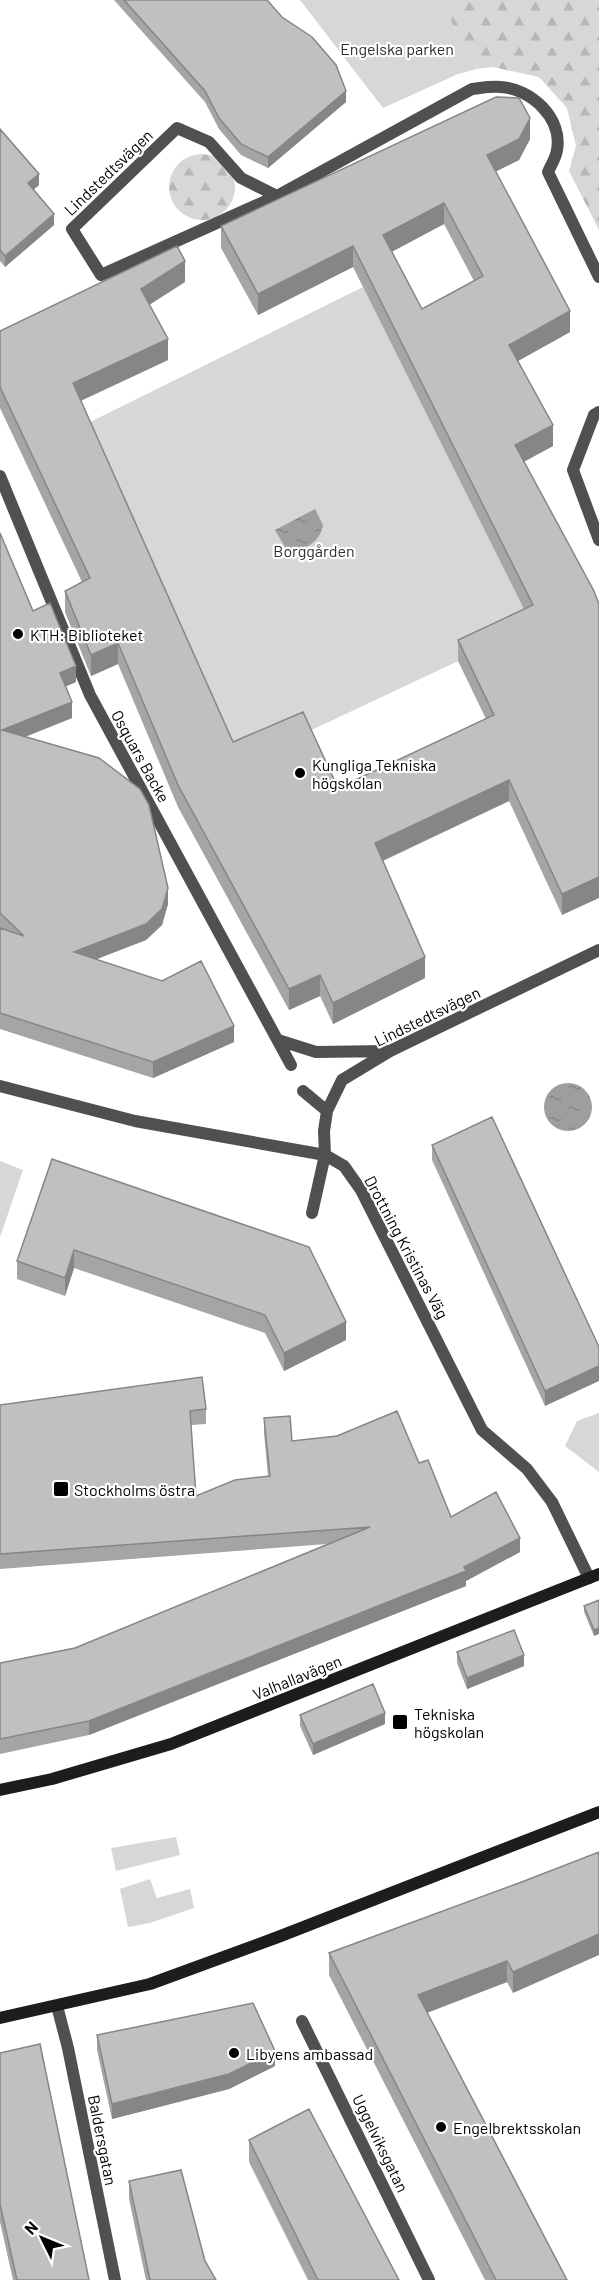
<svg xmlns="http://www.w3.org/2000/svg" width="599" height="2280" font-family="Barlow,sans-serif">
  <style>
    .green { fill: #d7d7d7 }
    .forest { fill: url(#forest-firs) }
    .water { fill: url(#water-ripples) }
    .lines { fill: none; stroke-linecap: round; stroke-linejoin: round }
    .street { stroke: #505050; stroke-width: 12 }
    .secondary { stroke: #1d1d1d; stroke-width: 12 }
    .wall { fill: #a5a5a5; fill-rule: evenodd }
    .shaded-wall { fill: #868686 }
    .building { fill: #c0c0c0; stroke: #868686; stroke-width: 1.5; fill-rule: evenodd }
    .poi-dot { fill: #000; stroke: #fff; stroke-width: 2 }
    .labels { text-anchor: middle; dominant-baseline: central; stroke-width: 4.5; stroke-linejoin: round; paint-order: stroke }
    .park-label { font-size: 16px; fill: #2e2e2e; stroke: #fff }
    .street-label { font-size: 16px; fill: #000; stroke: #fff }
    .poi-label { font-size: 16px; fill: #000; stroke: #fff; text-anchor: start }
  </style>
  <defs>
    <pattern id="forest-firs" width="22" height="20" patternUnits="userSpaceOnUse" patternTransform="scale(1.5)"><rect width="22" height="20" fill="#d7d7d7"/><path d="M5 1l3.5 6h-7zM16 11l3.5 6h-7z" fill="#b7b7b7"/></pattern>
    <pattern id="water-ripples" width="26" height="14" patternUnits="userSpaceOnUse" patternTransform="scale(1.5)"><rect width="26" height="14" fill="#9e9e9e"/><path d="M2 4q2-2 4 0t4 0M15 11q2-2 4 0t4 0" fill="none" stroke="#868686"/></pattern>
  </defs>
  <rect width="100%" height="100%" fill="#fff"/>
  <path class="green" d="M300,0H432L441,2L477,69L458,74L383,108Z
    M363,287L533,626L303,734L233,763L82,426Z
    M0,1161L23,1170L0,1237Z
    M599,1413V1472L565,1446L577,1421Z
    M176,1837L180,1855L116,1871L111,1848Z
    M150,1879L157,1898L190,1889L194,1908L150,1923L128,1927L120,1889Z"/>
  <path class="forest" d="M432,0H599V230L569,171L576,146L567,108L539,77L493,67L477,69L441,3Z
    M169 187a33 33 0 1 1 66 0a33 33 0 1 1-66 0Z"/>
  <path class="water" d="M315,509L323,525C320,543 303,552 286,549L275,530Z
    M544 1107a24 24 0 1 1 48 0a24 24 0 1 1-48 0Z"/>
  <g class="lines">
    <path class="street" d="M277,196L241,178L209,142L177,128L72,229L101,275L277,196L472,89C481,88 491,86 501,87C531,89 563,118 557,150C556,158 551,165 548,172L599,277
      M599,412L594,415L573,470L599,540
      M0,476L90,695L291,1065
      M278,1040L316,1052L388,1051
      M0,1086L135,1121L325,1155L344,1166L361,1190L482,1430L527,1469L552,1502L589,1578
      M303,1091L327,1111
      M312,1213L325,1155L324,1131L327,1111L342,1080L390,1051L599,950
      M57,2006L68,2048L115,2280
      M302,2021L429,2280"/>
    <path class="secondary" d="M0,1790L52,1779L171,1744L599,1574
      M0,2018L150,1984L278,1937L599,1812"/>
  </g>
  <path class="wall" d="M114,0H267L346,102L268,168L241,155L219,129L205,102Z
    M0,129L39,185L33,190L54,225L5,267L0,261Z
    M530,139L519,160L496,171L570,332L518,361L553,446L524,462L594,591L562,915L509,801L383,861L425,978L333,1024L320,996L289,1010L178,807L118,664L91,676L65,612V591L82,582L0,408V331L185,282L149,305L168,360L81,401L233,742L338,788L486,719L458,661V640L524,609L353,267L258,315L221,248V226ZM444,224L474,281L422,309L392,252Z
    M0,533L33,611L76,682L66,686L72,718L25,737L168,904L162,925L146,940L96,959L234,1042L153,1078L0,1029Z
    M432,1145L599,1347L545,1406L432,1160Z
    M52,1159L346,1340L284,1371L265,1333L74,1268L65,1296L17,1279V1261Z
    M0,1405L206,1409V1424L191,1425L196,1496L268,1476L264,1433V1418L292,1441L419,1463L451,1517L520,1552L466,1581V1586L89,1735L0,1754V1663L75,1648L327,1544L0,1569Z
    M599,1600L594,1636L584,1612V1606Z
    M457,1652L524,1666L467,1689L457,1663Z
    M300,1715L385,1724L313,1755L300,1726Z
    M519,1883L513,1993L507,1982L427,2013L567,2280H485L329,1975V1953Z
    M97,2035L275,2066L229,2089L112,2119L97,2050Z
    M0,2053L89,2280H13L0,2222Z
    M249,2140L399,2280H308L249,2162Z
    M129,2181L205,2261L216,2280H146L129,2199Z"/>
  <path class="shaded-wall" d="M346,91V102L268,168V157Z
    M530,118V139L519,160L487,176V155Z
    M39,174V185L28,194V183Z
    M444,203V224L383,256V235Z
    M54,214V225L5,267V256Z
    M353,246V267L258,315V294Z
    M185,261V282L141,310V289Z
    M570,311V332L509,366V345Z
    M168,339V360L73,404V383Z
    M553,425V446L515,466V445Z
    M118,643V664L91,676V655Z
    M76,666V682L60,689V673Z
    M72,702V718L2,746V730Z
    M509,780V801L375,864V843Z
    M599,877V898L562,915V894Z
    M168,888V904L162,925L146,940L74,968V952Z
    M425,957V978L333,1024V1003Z
    M320,975V996L289,1010V989Z
    M234,1026V1042L153,1078V1062Z
    M74,1250V1268L65,1296V1278Z
    M346,1322V1340L284,1371V1353Z
    M599,1366V1381L545,1406V1391Z
    M520,1538V1552L466,1581V1586L89,1735V1721L464,1567Z
    M599,1628V1634L594,1636V1630Z
    M524,1655V1666L467,1689V1678Z
    M385,1713V1724L313,1755V1744Z
    M599,1920V1955L513,1993V1972Z
    M507,1961V1982L418,2016V1995Z
    M275,2051V2066L229,2089L112,2119V2104Z"/>
  <path class="building" d="M124,0H267L282,17L312,37L336,65L346,91L268,157L241,144L219,118L205,91Z
    M496,97L519,98L530,118L519,139L487,155L570,311L509,345L553,425L515,445L594,591L599,604V877L562,894L509,780L375,843L425,957L333,1003L320,975L289,989L178,785L118,643L91,655L65,591L90,578L0,387V331L177,246L185,261L141,289L168,339L73,383L233,742L303,712L338,788L494,715L458,640L533,605L353,246L258,294L221,226ZM444,203L483,276L422,309L383,235Z
    M0,129L39,174L28,183L54,214L5,256L0,250Z
    M0,533L33,611L50,603L76,666L60,673L72,702L2,730L99,758L140,789L149,805L168,888L162,909L146,924L74,952L162,981L201,961L234,1026L153,1062L0,1013V928L24,936L0,913Z
    M492,1117L599,1347V1366L545,1391L432,1145Z
    M52,1159L309,1247L346,1322L284,1353L265,1315L74,1250L65,1278L17,1261Z
    M202,1377L206,1409L190,1411L196,1496L235,1480L270,1476L264,1418L290,1416L292,1441L337,1436L397,1411L419,1463L428,1460L451,1517L496,1492L520,1538L464,1567L466,1571L89,1721L0,1739V1663L75,1648L370,1527L0,1554V1405Z
    M599,1600V1628L594,1630L584,1606Z
    M514,1630L524,1655L467,1678L457,1652Z
    M373,1684L385,1713L313,1744L300,1715Z
    M599,1852V1934L513,1972L507,1961L418,1995L567,2280H496L329,1953L519,1883Z
    M253,2003L275,2051L229,2074L112,2104L97,2035Z
    M40,2044L89,2280H17L0,2204V2053Z
    M309,2109L399,2280H318L249,2140Z
    M181,2170L205,2261L216,2280H150L129,2181Z"/>
  <g class="poi-dot">
    <circle cx="18" cy="634" r="6"/>
    <circle cx="300" cy="773" r="6"/>
    <rect x="53" y="1481" width="16" height="16" rx="3"/>
    <rect x="392" y="1714" width="16" height="16" rx="3"/>
    <circle cx="234" cy="2053" r="6"/>
    <circle cx="441" cy="2127" r="6"/>
  </g>
  <g class="labels">
    <g class="park-label">
      <text x="397" y="48">Engelska parken</text>
      <text x="314" y="550">Borggården</text>
    </g>
    <g class="street-label">
      <text transform="translate(108 172) rotate(-44)">Lindstedtsvägen</text>
      <text transform="translate(141 756) rotate(61)">Osquars Backe</text>
      <text transform="translate(427 1016) rotate(-26)">Lindstedtsvägen</text>
      <text transform="translate(407 1247) rotate(62)">Drottning Kristinas Väg</text>
      <text transform="translate(297 1677) rotate(-22)">Valhallavägen</text>
      <text transform="translate(103 2140) rotate(79)">Baldersgatan</text>
      <text transform="translate(381 2143) rotate(64)">Uggelviksgatan</text>
    </g>
    <g class="poi-label">
      <text x="30" y="634">KTH: Biblioteket</text>
      <text x="312" y="764">Kungliga Tekniska<tspan x="312" dy="18">högskolan</tspan></text>
      <text x="74" y="1489">Stockholms östra</text>
      <text x="414" y="1713">Tekniska<tspan x="414" dy="18">högskolan</tspan></text>
      <text x="246" y="2053">Libyens ambassad</text>
      <text x="453" y="2127">Engelbrektsskolan</text>
    </g>
  </g>
  <g transform="translate(42 2238) rotate(313)" stroke="#ffffff" stroke-width="4.5" paint-order="stroke">
  <path d="M0-4.5L10 22L0 15L-10 22Z" fill="#000000"/>
  <text y="-9" font-size="16" font-weight="bold" text-anchor="middle" fill="#000000">N</text>
  </g>
</svg>
